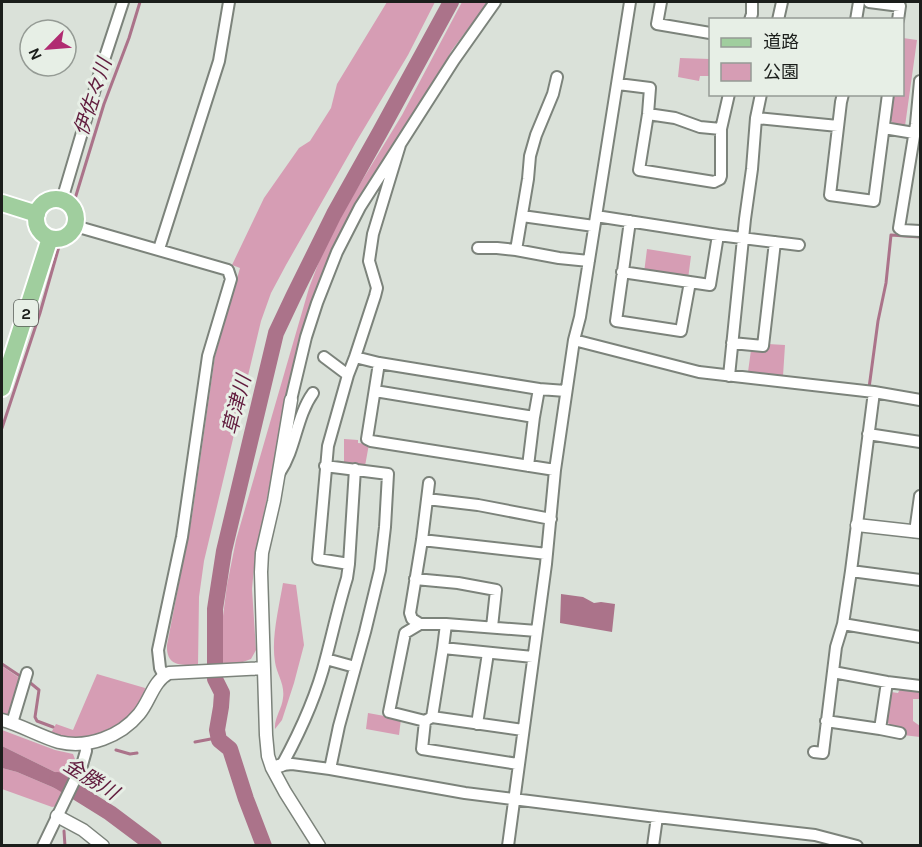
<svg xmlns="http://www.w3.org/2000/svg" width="922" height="847" font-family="Karla,'Noto Sans JP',sans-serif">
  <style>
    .green { fill: #d69db4 }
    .water { fill: #ab738a }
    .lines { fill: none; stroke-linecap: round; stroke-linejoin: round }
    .stream { stroke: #ab738a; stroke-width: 3 }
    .river { stroke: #ab738a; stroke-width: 16 }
    .minor-casing { stroke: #7c837b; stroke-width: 14 }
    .tertiary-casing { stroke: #7c837b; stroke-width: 15 }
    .primary-casing { stroke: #fff; stroke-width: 20 }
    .minor { stroke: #fff; stroke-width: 10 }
    .tertiary { stroke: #fff; stroke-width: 12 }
    .primary { stroke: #a0ce9e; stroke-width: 16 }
    .labels { text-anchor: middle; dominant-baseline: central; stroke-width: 6; stroke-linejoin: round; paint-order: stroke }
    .shield { fill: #e7efe6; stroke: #585d58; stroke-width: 1.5 }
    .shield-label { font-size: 16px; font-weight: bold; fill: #1b1e1b }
    .water-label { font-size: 20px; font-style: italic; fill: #611c3e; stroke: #e7efe6 }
  </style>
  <rect width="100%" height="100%" fill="#dae1d9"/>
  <path class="green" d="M387,2H435L408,55L356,142L286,265L271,293L261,321L204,561L199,597L198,665C181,665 166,667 167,645L192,516L215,356L240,268L232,265L264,198L299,148L310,141L331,108L337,84Z
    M462,2H488L452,50L429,91L368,184L334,248L321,278L309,311L292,376L255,556L252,589L256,650L251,659L240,663L222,664L223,616L227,585L236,540L309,288L323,251L341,215L402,115Z
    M903,38L917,40L905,126L894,125L890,119L893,95L902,94Z
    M680,58L710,59V76H700L699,81L678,77Z
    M647,249L691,256L688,279L644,273Z
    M768,344L785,345L783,376L748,372L751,350L767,351Z
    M344,439L358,440V443L369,444L365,466L344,463Z
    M283,583L296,585L304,645L294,683L282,720L275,729C274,718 282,709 283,698C285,684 277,675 275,662C271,638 279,607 283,583Z
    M2,666L21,679L12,713L8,716L2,714Z
    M97,674L145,688C143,718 106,736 79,738C70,739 60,736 51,733L56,724L73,730Z
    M900,689L920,692V699H913V721L920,726V737L903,735L904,729L891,726L886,721L891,692L898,693Z
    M368,713L401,719L399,735L366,729Z
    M2,730L55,750L73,754L76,762L69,779L2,746Z
    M2,768L17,772L64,792L58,806L52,807L2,789Z"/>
  <path class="water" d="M561,594L583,597L594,603L601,602L615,604L612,632L560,623Z
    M2,746L69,779L64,792L17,772L2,768Z"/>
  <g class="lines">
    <path class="stream" d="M74,202L104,104L129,38L140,2
      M869,388L878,321L886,283L891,235L920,237
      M2,428L40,313L60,243
      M2,664L23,678
      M28,681L39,690L35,717L37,721L53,727
      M195,742L216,738L219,740
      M116,750L130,754L137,753
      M64,831L65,846"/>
    <path class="river" d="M57,780L110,813L154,846
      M264,846L246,799L230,749L219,740L217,730L221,707L222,693L215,679V609L224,551L276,333L293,297L334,214L380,132L451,2"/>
    <defs>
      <path id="minor" d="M661,2L657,24L710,33
        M869,2L900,6L898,20
        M750,20L752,14V2
        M778,20L782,2
        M856,20L859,2
        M920,81L916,124L899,228L902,230L920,231
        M618,84L650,88L648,114L639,170L714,182L720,179L721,176V129L729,94
        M843,94L841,102L830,195L874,201L888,94
        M648,114L675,118L700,127L721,129
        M756,118L838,126
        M884,128L914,133
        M62,200L100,72L123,2
        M522,216L594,226
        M596,216L718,235L799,245
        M630,221L616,321L681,331L690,282
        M75,226L228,270L231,279L208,356L182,537L158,650L160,668L164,676
        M478,248H497L516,250L559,258L589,261
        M159,249L219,61L229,2
        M516,250L528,179L530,156L536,135L553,94L557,77
        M622,272L710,285L718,235
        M574,340L699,372L874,392L920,400
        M732,343L763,346L775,242
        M324,357L348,375
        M355,357L379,363L539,389L566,391
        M379,363L367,439L371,441L555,470
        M729,376L745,219L752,169L756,118L761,94
        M375,391L534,417L539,389
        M291,400L306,337L317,303L337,252L360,207L454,60L495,2
        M868,434L920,442
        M325,466L388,474L385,527L380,570L365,632L339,726L330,769
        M528,466L534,417
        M280,472C296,448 296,417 313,393
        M429,483L422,540L410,613L412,619L420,624L405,633L389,712L425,721L432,717
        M427,499L478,505L551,519
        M915,532L920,496
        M422,540L547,554
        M349,564L355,469
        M851,571L920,580
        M415,579L458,583L496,590L492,627
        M420,624H446
        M843,624L920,637
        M443,648L533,657
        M326,659L355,667
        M833,672L887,682L920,686
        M425,721L422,749L518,764
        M826,721L880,729L900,733
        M12,723L27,673
        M477,724L488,653
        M880,729L887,682
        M523,730L432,717L443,648L446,624L537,631
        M814,752L823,753L836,647L843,624L851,571L874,392
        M282,765C300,732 317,695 326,658C333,631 339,604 347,578L349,564L318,559L328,446L348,375L355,357L375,296L377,288L369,261L373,234L400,145
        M282,765L292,764L330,769L465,793L657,817L815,835L857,846
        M43,846L82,765L86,751L85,743
        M508,846L546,564L555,470L574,340L580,317L630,2
        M653,846L657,817"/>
      <path id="tertiary" d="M857,525L920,532
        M2,720C21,725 39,736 59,742C88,749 121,736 139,714C150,701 153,681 169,673L264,668
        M282,765L272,768L285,792L319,846
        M272,768L268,756L266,735L261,572L262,553L274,501L291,400
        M57,816L83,830L103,846"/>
      <path id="primary" d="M36 219a20 20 0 1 1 40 0a20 20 0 1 1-40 0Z
        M2,203L37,214
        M2,388L50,238"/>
    </defs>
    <use href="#minor" class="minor-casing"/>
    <use href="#tertiary" class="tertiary-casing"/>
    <use href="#primary" class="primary-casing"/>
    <use href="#minor" class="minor"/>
    <use href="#tertiary" class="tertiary"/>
    <use href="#primary" class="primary"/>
  </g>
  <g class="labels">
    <rect class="shield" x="14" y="300" width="24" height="26" rx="4.5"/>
    <g class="shield-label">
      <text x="26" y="313">2</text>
    </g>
    <g class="water-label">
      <text transform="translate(93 97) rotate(-72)">伊佐々川</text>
      <text transform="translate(237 405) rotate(-76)">草津川</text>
      <text transform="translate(91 779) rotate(32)">金勝川</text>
    </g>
  </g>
  <rect width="922" height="847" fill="none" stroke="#1b1e1b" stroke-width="6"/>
  <rect x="709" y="18" width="195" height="78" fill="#e7efe6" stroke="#959b95" stroke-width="1.5"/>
  <rect x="721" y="38" width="30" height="9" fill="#a0ce9e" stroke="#959b95" stroke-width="1.5"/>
  <text x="763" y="48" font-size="18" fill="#1b1e1b">道路</text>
  <rect x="721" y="63" width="30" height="18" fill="#d69db4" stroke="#959b95" stroke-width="1.5"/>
  <text x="763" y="78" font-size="18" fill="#1b1e1b">公園</text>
  <g transform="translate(48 48) rotate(245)"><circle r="28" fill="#e7efe6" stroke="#959b95" stroke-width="1.5"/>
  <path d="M0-4.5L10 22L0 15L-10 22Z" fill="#b02b71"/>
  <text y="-9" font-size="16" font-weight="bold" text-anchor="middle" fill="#1b1e1b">N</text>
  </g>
</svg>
